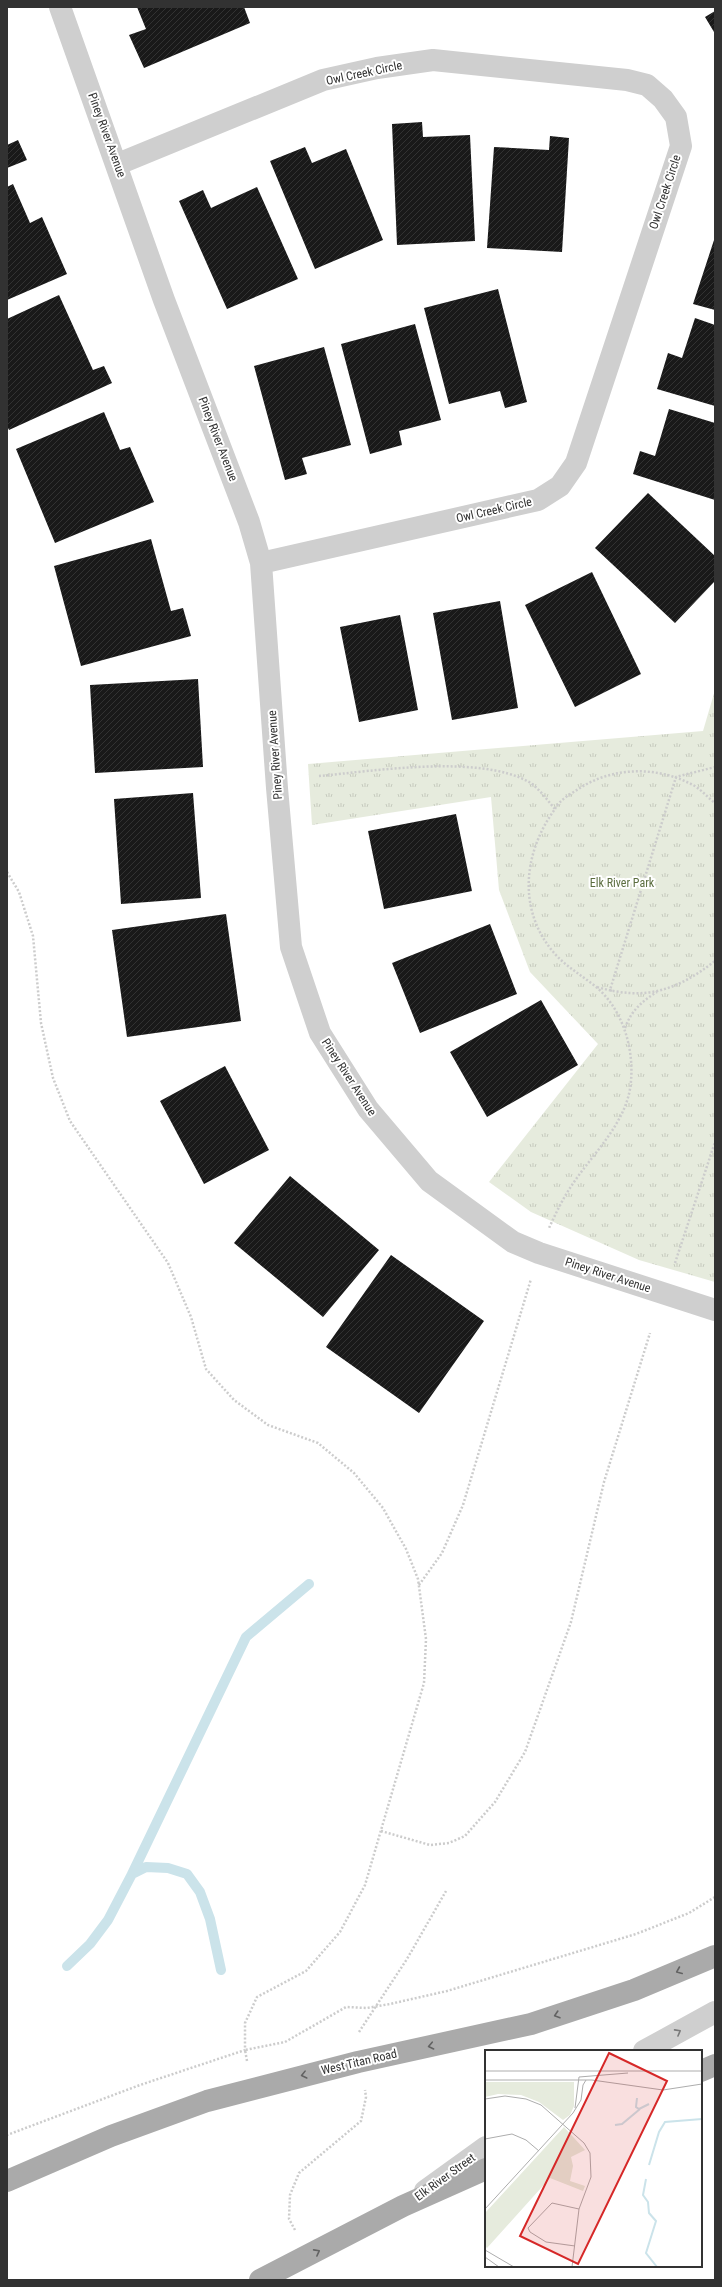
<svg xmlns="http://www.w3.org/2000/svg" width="722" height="2287" font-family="'Roboto Condensed',sans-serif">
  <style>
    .park { fill: url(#park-tufts) }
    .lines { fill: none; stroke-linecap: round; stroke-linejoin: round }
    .stream { stroke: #cbe3ea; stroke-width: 10 }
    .building { fill: url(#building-hatch) }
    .path { stroke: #ccc; stroke-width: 2.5; stroke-dasharray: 2 2; stroke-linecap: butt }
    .street { stroke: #cfcfcf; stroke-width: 22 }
    .primary { stroke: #aaa; stroke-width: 22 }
    .oneway { stroke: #626262 }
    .oneway2 { stroke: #797979 }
    .labels { text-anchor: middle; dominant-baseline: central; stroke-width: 4; stroke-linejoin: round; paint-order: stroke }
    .street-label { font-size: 12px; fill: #323232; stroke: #fff }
    .park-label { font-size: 12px; fill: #5b6d3f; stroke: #fff }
    .inset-river { fill: none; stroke: #cbe3ea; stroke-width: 2 }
    .inset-road { fill: none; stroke: #adadad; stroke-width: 1 }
    .view { fill: #d62828; fill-opacity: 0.15; stroke: #d62828; stroke-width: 2 }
    .inset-edge { fill: none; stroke: #323232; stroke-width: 2 }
  </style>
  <defs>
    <pattern id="park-tufts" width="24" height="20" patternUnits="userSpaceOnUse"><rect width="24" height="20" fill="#e6ebdd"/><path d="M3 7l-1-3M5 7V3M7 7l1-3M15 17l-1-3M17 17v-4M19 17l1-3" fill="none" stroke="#c6cabe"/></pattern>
    <pattern id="building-hatch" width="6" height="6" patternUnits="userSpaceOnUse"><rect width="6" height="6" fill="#191919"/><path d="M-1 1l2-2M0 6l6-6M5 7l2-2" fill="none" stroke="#323232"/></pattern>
  </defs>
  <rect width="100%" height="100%" fill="#fff"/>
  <path class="park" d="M715,690V1282L639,1260L531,1212L489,1182L598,1044L530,972L499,890L491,797L312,825L308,764L703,731Z"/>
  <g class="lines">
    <path class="stream" d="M132,1874L246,1637L309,1584
      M67,1966L90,1944L108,1920L132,1874L146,1867L168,1868L187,1874L200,1892L210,1919L221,1970"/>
  </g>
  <path class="building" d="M137,7H244L250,23L144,68L129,35L146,29Z
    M715,11V31L714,32L705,17Z
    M422,122L423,137L470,135L475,241L397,245L392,124Z
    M550,136L569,138L562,252L487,248L494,147L549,150Z
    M18,140L27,160L7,168V145Z
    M305,147L312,163L346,149L383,240L315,269L270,161Z
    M13,184L30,223L42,217L67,274L7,300V187Z
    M257,187L298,279L227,309L179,201L203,190L211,208Z
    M715,237V310L693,304Z
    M498,289L527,402L505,408L500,391L449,404L424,308Z
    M59,295L93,370L104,366L112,383L9,430L7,426V319Z
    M695,318L715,325V406L657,389L668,353L682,358Z
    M415,324L441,420L399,431L402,445L370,454L341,344Z
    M324,347L351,445L302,458L307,474L285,480L254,366Z
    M669,409L715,423V500L633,474L640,451L655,456Z
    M104,412L120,450L130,447L154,502L55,543L16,449Z
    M648,493L715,556V581L675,623L595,548Z
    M151,539L171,611L183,608L191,636L81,666L54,566Z
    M592,572L641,674L575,707L525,605Z
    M500,601L518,708L452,720L433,613Z
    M400,615L418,710L359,722L340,627Z
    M198,679L203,767L95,773L90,685Z
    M193,793L201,898L121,904L114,799Z
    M456,814L472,891L384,909L368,831Z
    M226,914L241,1021L127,1037L112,930Z
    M490,924L517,994L420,1033L392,963Z
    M541,1000L578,1065L487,1117L450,1052Z
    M225,1066L269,1150L204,1184L160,1101Z
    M290,1176L379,1250L323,1317L234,1243Z
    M391,1255L484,1321L419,1413L326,1347Z"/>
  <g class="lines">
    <path class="path" d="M319,776C375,771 479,754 529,782C539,788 547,800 555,809C523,853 517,911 555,954C567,967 581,975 595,986C622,1008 634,1047 631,1081C628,1122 593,1153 572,1185C563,1198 556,1213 549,1228
      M555,809C560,799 571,794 580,788C613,767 656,766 691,784C700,788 707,797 715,803
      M7,872L19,892L33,936L41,1023L53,1078L70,1121L168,1263L191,1317L206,1369L234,1400L268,1425L318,1443L354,1473L383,1508L406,1549L418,1579L426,1639L424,1683L365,1885L340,1932L306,1971L257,1997L245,2023V2050L140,2085L7,2135
      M597,987C645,1001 676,991 715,961
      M612,991L610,990L676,777L715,767
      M625,1028C631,1011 642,1001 657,992
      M675,1263L715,1142
      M419,1585L442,1553L463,1505L531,1279
      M381,1831L430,1845L449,1843L465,1836L495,1802L525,1752L571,1622L604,1482L650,1333
      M359,2032L407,1959L446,1891
      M247,2061L245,2050L285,2042L346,2007L367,2008L390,2004L447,1991L636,1934L689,1913L715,1897
      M295,2230L289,2219L290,2195L299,2173L361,2121L366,2097L365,2090"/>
    <path class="street" d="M60,7L164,300L249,522L261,563L277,788L291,947L320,1033L368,1109L429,1181L513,1242L539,1253L715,1310
      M118,164L323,80L377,68L433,60L627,80L647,85L663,99L676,117L681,146L576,463L560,486L538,500L261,563
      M644,2051L715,2012
      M425,2191L486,2147"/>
    <path class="primary" d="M701,2071L715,2065
      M7,2181L111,2136L207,2101L358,2062L531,2024L634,1990L715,1956
      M260,2280L403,2206L486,2169"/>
  </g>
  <defs><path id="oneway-chevron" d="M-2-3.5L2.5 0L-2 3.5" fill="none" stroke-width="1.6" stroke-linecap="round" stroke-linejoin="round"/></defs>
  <g class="oneway">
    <use href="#oneway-chevron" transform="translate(679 1971) rotate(157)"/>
    <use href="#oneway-chevron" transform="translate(557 2015) rotate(162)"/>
    <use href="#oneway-chevron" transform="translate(431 2046) rotate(168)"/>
    <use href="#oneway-chevron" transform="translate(304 2075) rotate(166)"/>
    <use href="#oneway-chevron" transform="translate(317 2252) rotate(-28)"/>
  </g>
  <use class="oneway2" href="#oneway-chevron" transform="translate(678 2032) rotate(-29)"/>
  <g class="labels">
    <g class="street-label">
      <text transform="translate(364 73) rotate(-12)">Owl Creek Circle</text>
      <text transform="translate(107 135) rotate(70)">Piney River Avenue</text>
      <text transform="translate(665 192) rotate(-72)">Owl Creek Circle</text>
      <text transform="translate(218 439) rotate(69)">Piney River Avenue</text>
      <text transform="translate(494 510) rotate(-13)">Owl Creek Circle</text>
      <text transform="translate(275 755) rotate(-94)">Piney River Avenue</text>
      <text transform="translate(349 1077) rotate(57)">Piney River Avenue</text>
      <text transform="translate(608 1275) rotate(18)">Piney River Avenue</text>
      <text transform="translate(359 2062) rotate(-13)">West Titan Road</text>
      <text transform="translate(445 2177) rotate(-36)">Elk River Street</text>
    </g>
    <g class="park-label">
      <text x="622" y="883">Elk River Park</text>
    </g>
  </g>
  <g transform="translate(485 2050)">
    <rect width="217" height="217" fill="#fff"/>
    <path d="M0,32H89V56L85,65L78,70L54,52L36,45L13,44L0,47ZM79,77L100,100L86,107L88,116L85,131L100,136L98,141L65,128L2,198L0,196V163Z" fill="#e6ebdd"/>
    <path class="inset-river" d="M152,48L151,57L154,59L164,54M130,75L137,74L155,59M164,115L174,82L180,72L217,69M161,129L158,145L163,152L164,163L171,171L161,203L172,217"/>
    <path class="inset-road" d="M0,21H217M0,30H107L178,40L217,34M0,49L20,46L41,49L56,55L99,93L105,103L106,127L94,159L87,217M90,58L94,27L143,23M0,89L27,84L41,90L54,101M0,159L88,63L96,50L98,35L101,30M90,196L61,192L45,182L43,178L67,153L94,159M0,200L29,217M0,207L14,217"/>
    <path class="view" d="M124,3L182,31L93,214L35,186Z"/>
    <rect width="217" height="217" class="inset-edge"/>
  </g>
  <rect width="722" height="2287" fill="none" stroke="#323232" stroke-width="16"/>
</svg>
